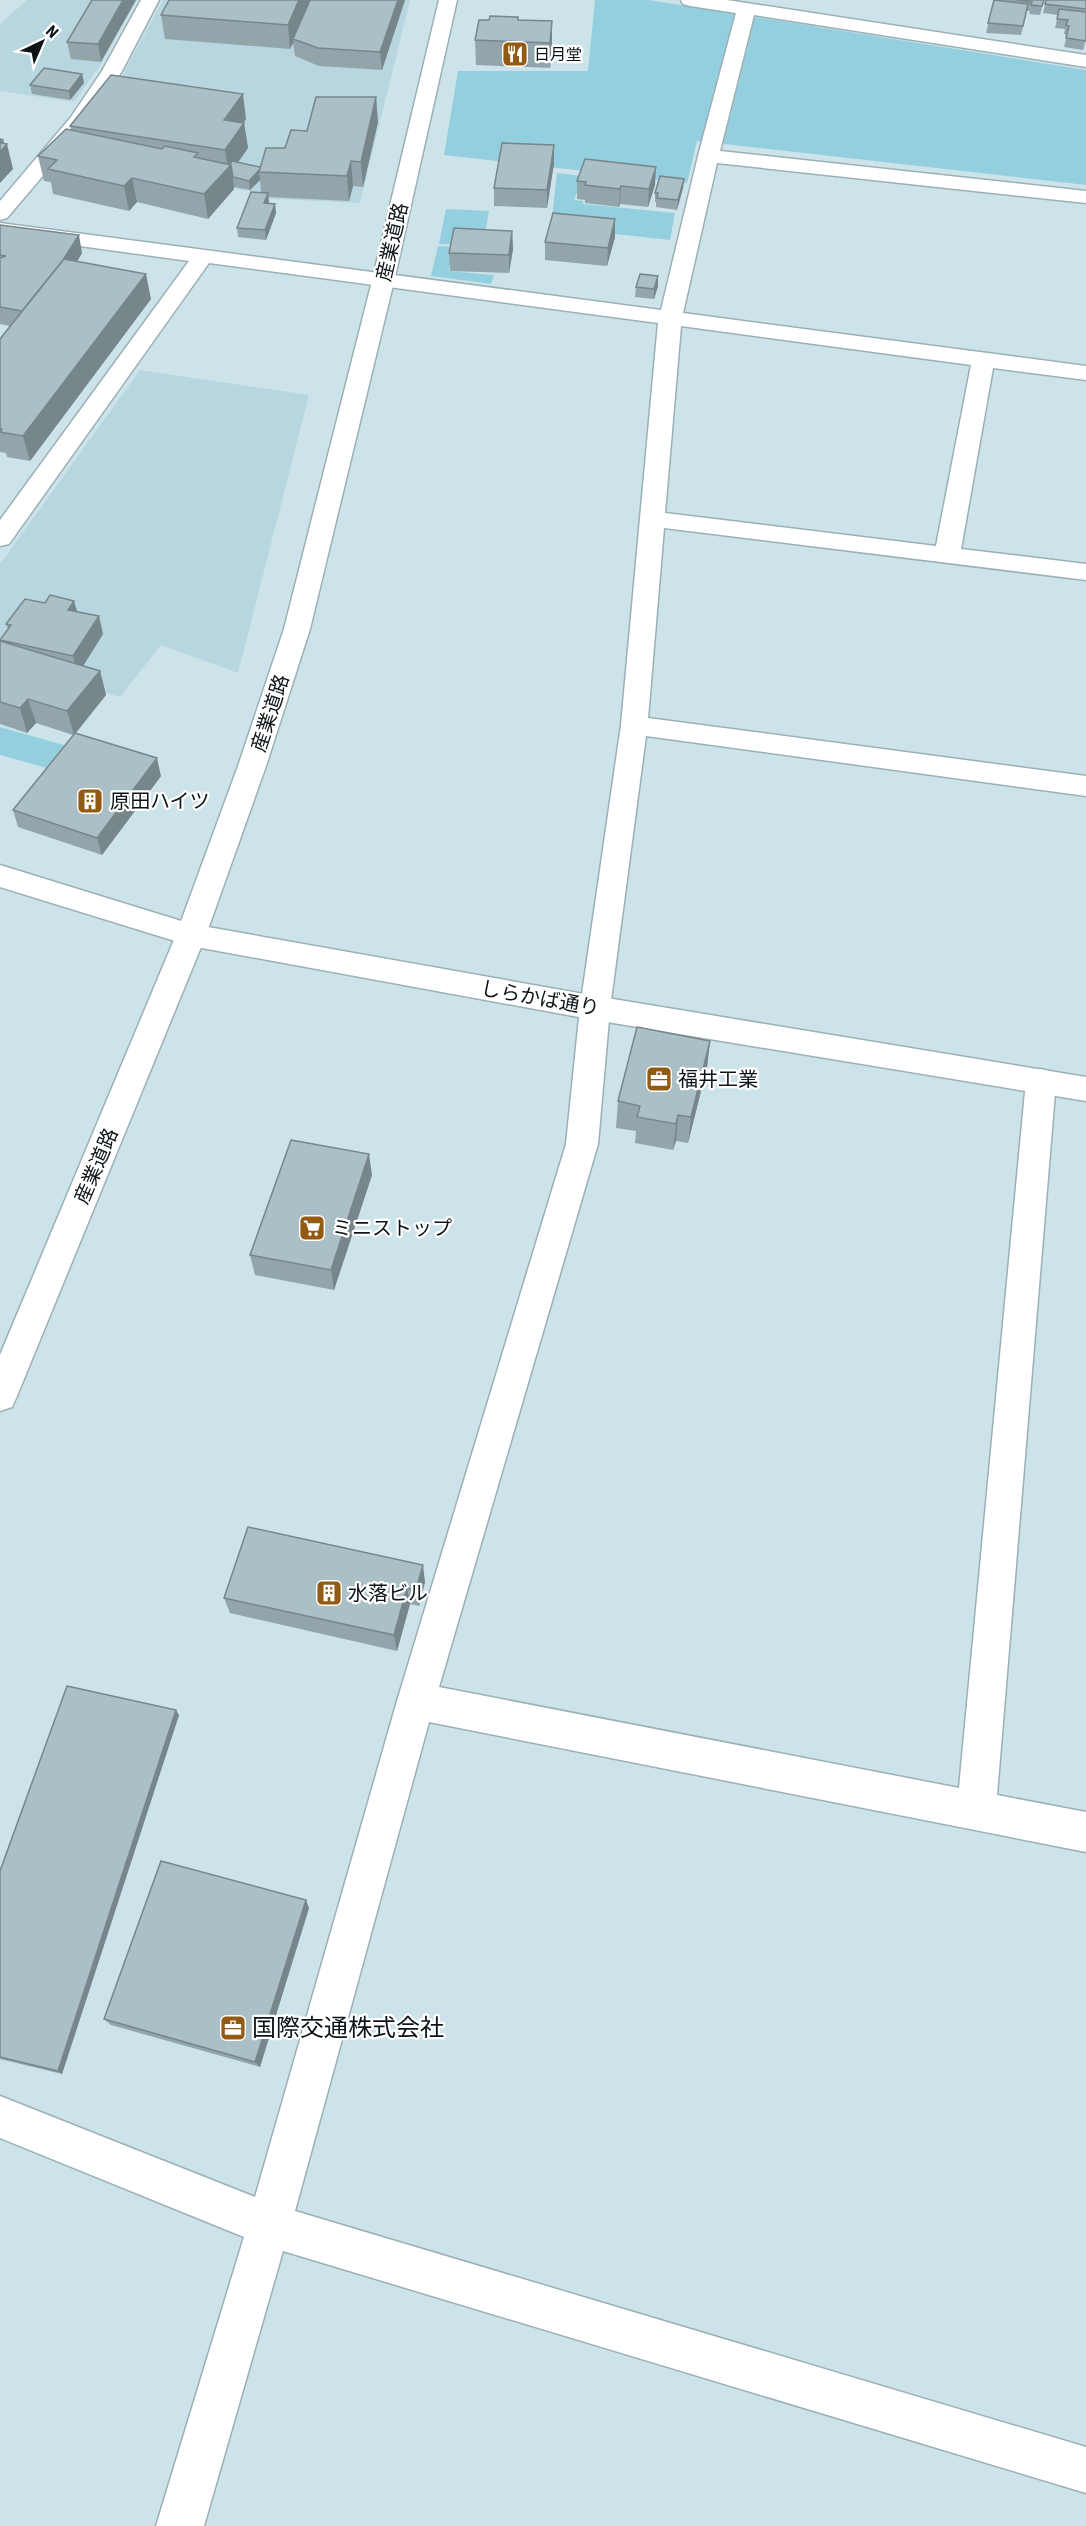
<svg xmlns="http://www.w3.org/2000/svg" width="1086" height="2526" font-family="'Roboto Condensed','Noto Sans JP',sans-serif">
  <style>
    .built { fill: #b8d6df }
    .green { fill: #94cfdf }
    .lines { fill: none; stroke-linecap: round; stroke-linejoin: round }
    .minor-casing { stroke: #9bb0b6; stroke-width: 3 }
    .tertiary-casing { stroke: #9bb0b6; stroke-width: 3 }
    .primary-casing { stroke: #9bb0b6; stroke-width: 3 }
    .minor { fill: #fff; fill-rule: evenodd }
    .tertiary { fill: #fff; fill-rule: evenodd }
    .primary { fill: #fff; fill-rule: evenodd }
    .wall { fill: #92a5aa }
    .shaded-wall { fill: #77868b }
    .building { fill: #aac0c6; stroke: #77868b; stroke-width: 1.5 }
    .labels { text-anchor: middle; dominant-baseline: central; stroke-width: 4.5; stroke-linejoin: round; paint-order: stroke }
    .far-poi-label { font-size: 16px; fill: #0d1417; stroke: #fff; text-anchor: start }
    .street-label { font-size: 20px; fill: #0d1417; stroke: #fff }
    .poi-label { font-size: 20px; fill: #0d1417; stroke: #fff; text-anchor: start }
    .near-poi-label { font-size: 24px; fill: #0d1417; stroke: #fff; text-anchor: start }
  </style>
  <rect width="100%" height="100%" fill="#cde3ea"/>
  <path class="built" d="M27,0H137L101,64L74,102L0,91V24Z
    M163,0H410L360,203L256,198L259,193L209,183L109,100Z
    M140,370L309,395L238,673L161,645L120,697L0,661V564Z"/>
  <path class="green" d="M595,0H649L1086,70V185L697,141L687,183L444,155L458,71H588Z
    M557,173L583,176L574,200L583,201V204L675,213L670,240L551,227Z
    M446,209L489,211L483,246L439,244Z
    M438,246L453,247L449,271L494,275L491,284L431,276Z
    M0,727L71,747L54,770L0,755Z"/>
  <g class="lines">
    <defs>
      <path id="minor" d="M141,0H159L122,71L86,125L7,218L0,220V201L71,117L102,71Z
        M681,0H727L1086,55V67L754,15L720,151L1086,191V203L717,163L683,313L1086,366V380L993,368L961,549L1086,564V580L664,528L648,718L1086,776V796L646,736L610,1008L598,1144L439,1687L959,1788L1026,1081L1030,1072L1041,1069L1052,1072L1056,1081L997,1795L1086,1812V1852L429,1722L295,2211L1086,2447V2493L283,2251L204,2526H156L244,2237L0,2138V2096L255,2197L397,1701L566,1144L580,1008L621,725L658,323L209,263L9,544L0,546V520L189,261L0,235V223L661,310L698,156L736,13L690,6L683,4ZM681,326L971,365L936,546L665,513Z"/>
      <path id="tertiary" d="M0,865L191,924L595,996L1086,1077V1101L595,1020L191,946L0,887Z"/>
      <path id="primary" d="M439,0H457L394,281L310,629L266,766L206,935L17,1396L12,1407L0,1411V1355L176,935L238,766L284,629L372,281Z"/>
    </defs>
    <use href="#minor" class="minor-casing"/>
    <use href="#tertiary" class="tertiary-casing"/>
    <use href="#primary" class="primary-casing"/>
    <use href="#minor" class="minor"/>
    <use href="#tertiary" class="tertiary"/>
    <use href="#primary" class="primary"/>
  </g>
  <path class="wall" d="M92,0L101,62L71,59L67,42Z
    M169,0H405L382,70L319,66L295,56L293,43L290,49L165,39L161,15Z
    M994,0H1044L1040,15L1029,14L1030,11H1027L1021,35L986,33Z
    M1046,0H1086V39L1083,50L1064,47L1067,35L1064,34L1065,29L1055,28L1058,15L1043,13Z
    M518,20L552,45L550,68L476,65L475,40Z
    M82,74L84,83L70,100L32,94L30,85Z
    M376,97L378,122L363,187L353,186L349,201L268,197L269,203L275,204L276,213L266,240L238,237L237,228L261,192L260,180L250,190L234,187V189L208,219L137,202L129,211L53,194L51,182L44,181L38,156L71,130L70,126L246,119L243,123H244L248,148L238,162L260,167L307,131Z
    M554,163L547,208L494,206V188Z
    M684,179L683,188L677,210L656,207V202H655V193Z
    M577,181L655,185L648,207L620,204L619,207L585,203V200L577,199Z
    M0,225L82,253L77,262L151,299L30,461L7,457L6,453L0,452V339L10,326L0,324Z
    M512,231L513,249L509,273L450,271L449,253Z
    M615,237L607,266L545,260V242Z
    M658,276V286L654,299L635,297L636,287Z
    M77,612L103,634L83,666L100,671L106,695L76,733L161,776L102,855L18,827L13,810L73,735L36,723L27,733L0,724V640L8,629L6,624Z
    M710,1041L707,1067L688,1143L676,1141L673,1150L635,1143L636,1131L616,1128L618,1101Z
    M372,1175L334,1290L255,1275L250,1255Z
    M425,1582L419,1606L410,1604L397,1651L230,1613L224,1598Z
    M179,1715L62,2074L0,2059V1871Z
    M309,1908L260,2067L111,2025L104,2019Z"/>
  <path class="shaded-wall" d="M123,0H136L101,62L98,44Z
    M299,0H313L293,39V43L290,49L288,25Z
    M398,0H405L382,70L380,52Z
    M552,21V45L550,68V43Z
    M82,74L84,83L70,100L69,91Z
    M243,94L246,119L228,145L224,120Z
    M376,97L378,122L363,187L361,162Z
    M244,123L248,148L232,171L234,189L208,219L204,194L228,168L225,150Z
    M3,140L5,146L7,144L13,169L0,183V152L1,143Z
    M554,145V163L547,208V190Z
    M351,161L353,186L349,201L347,176Z
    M261,167L259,172L260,180L250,190L249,181Z
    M656,167L655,185L648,207L649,189Z
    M132,178L137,202L129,211L124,186Z
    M684,179L683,188L677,210L678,200Z
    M621,186L620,204L619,207L620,189Z
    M268,193L269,202L265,212L264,203Z
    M275,204L276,213L266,240L265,230Z
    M615,219V237L607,266L608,248Z
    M512,231L513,249L509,273V255Z
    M79,235L82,253L66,280L23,311Z
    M146,274L151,299L30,461L23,436Z
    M658,276V286L654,299V289Z
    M74,601L79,618L68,610Z
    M99,616L103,634L78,674L73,656Z
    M100,671L106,695L74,735L67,711Z
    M28,699L36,723L27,733L20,708Z
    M157,758L161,776L102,855L97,838Z
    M710,1041L707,1067L688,1143L691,1117Z
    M678,1115L676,1141L673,1150L676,1124Z
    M369,1154L372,1175L334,1290L331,1270Z
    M423,1565L425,1582L419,1606L416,1590Z
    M407,1588L410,1604L397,1651L394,1635Z
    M176,1710L179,1715L62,2074L58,2071Z
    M306,1900L309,1908L260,2067L255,2062Z"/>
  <path class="building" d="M92,0H123L98,44L67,42Z
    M169,0H299L288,25L161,15Z
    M310,0H398L380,52L318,48L293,39Z
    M994,0L1028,4L1023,26L988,23Z
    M1017,0H1044L1042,6L1031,5L1032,2Z
    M1046,0H1086V9L1045,4Z
    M1059,9L1086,12V41L1066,38L1069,26L1066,25L1068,20L1057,19Z
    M490,16L518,17V20L552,21L550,43L475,40L479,20H489Z
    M44,68L82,74L69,91L30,85Z
    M111,75L243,94L224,120L244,123L225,150L70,126Z
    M316,97H376L361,162L351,161L347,176L259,172L266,148H285L291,130L307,131Z
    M66,129L162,149L165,146L198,153L194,157L231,165L204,194L132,178L124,186L48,169L57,160L38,156Z
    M0,139L3,140L1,143L7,144L0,152Z
    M502,143L554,145L547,190L494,188Z
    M585,159L656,167L649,189L621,186L620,189L585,185L586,182L577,181Z
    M232,161L260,167V169L249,181L233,177L231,165L230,164Z
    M660,176L684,179L678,200L657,198L658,193H655Z
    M251,192L268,193L264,203L275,204L265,230L237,228Z
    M553,213L615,219L608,248L545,242Z
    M0,225L79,235L63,260L22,311L0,307V258L6,256L0,255Z
    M454,228L512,231L509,255L449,253Z
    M64,259L146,274L23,436L0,432L2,429L0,428V339Z
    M640,274L658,276L654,289L636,287Z
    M50,595L74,601L68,610L99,616L73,656L0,640L11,625L6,624L25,599L45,603Z
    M0,641L100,671L67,711L28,699L20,708L0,702Z
    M75,733L157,758L97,838L13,810Z
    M637,1027L710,1041L691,1117L678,1115L676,1124L637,1117L640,1106L618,1101Z
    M291,1140L369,1154L331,1270L250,1255Z
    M248,1527L423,1565L416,1590L407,1588L394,1635L224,1598Z
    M67,1686L176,1710L58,2071L0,2057V1871Z
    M161,1861L306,1900L255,2062L104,2019Z"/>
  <defs>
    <symbol id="restaurant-square" viewBox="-11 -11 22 22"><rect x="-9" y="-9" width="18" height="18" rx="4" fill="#925a12" stroke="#fff"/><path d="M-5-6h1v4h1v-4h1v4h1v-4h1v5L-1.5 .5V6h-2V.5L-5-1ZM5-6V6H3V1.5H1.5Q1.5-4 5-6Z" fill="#fff"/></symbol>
    <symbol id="building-square" viewBox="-11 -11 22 22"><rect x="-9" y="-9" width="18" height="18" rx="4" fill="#925a12" stroke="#fff"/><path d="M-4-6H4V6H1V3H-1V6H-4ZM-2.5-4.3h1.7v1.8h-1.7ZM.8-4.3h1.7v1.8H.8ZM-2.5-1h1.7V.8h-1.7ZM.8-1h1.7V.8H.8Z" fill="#fff"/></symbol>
    <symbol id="office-square" viewBox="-11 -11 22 22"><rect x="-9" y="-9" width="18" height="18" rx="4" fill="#925a12" stroke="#fff"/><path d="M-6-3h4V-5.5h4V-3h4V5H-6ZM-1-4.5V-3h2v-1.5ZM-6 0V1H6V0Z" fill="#fff"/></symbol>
    <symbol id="supermarket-square" viewBox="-11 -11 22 22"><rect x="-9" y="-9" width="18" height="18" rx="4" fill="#925a12" stroke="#fff"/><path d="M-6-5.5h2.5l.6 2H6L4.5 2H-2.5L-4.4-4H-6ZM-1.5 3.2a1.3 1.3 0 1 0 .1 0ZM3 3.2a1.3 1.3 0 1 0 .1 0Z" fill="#fff"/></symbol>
  </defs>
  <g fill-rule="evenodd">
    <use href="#restaurant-square" x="500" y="39" width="30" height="30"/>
    <use href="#building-square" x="75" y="786" width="30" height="30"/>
    <use href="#office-square" x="644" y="1064" width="30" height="30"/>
    <use href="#supermarket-square" x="297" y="1213" width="30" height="30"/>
    <use href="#building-square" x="314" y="1578" width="30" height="30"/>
    <use href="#office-square" x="218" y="2013" width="30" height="30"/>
  </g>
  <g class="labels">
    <g class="far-poi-label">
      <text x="534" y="54">日月堂</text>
    </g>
    <g class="street-label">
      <text transform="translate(392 242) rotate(-77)">産業道路</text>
      <text transform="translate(270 713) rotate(-72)">産業道路</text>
      <text transform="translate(540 998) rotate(10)">しらかば通り</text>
      <text transform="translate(96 1166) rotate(-67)">産業道路</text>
    </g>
    <g class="poi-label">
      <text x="110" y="801">原田ハイツ</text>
      <text x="678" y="1079">福井工業</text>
      <text x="332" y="1228">ミニストップ</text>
      <text x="348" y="1593">水落ビル</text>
    </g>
    <g class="near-poi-label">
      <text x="252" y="2028">国際交通株式会社</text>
    </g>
  </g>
  <g transform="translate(42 42) rotate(44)" stroke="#ffffff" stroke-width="4.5" paint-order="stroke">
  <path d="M0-4.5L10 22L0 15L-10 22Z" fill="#0d1417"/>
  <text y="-9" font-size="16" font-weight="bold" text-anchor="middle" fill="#0d1417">N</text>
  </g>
</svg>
